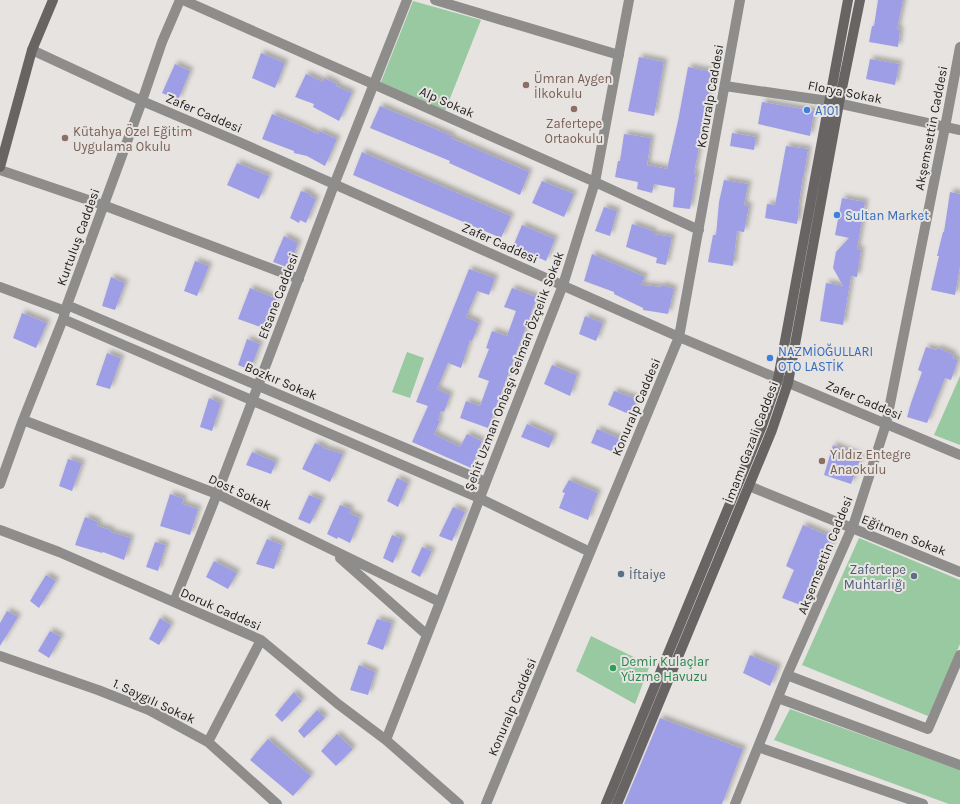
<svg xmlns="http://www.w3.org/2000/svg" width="960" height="804" font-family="Karla,sans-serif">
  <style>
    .green { fill: #98c9a0 }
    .building { fill: #9e9ee6; filter: url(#shadow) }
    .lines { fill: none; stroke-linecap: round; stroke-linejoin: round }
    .street { stroke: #8f8d8c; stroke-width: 10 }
    .secondary { stroke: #676463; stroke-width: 10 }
    .education-dot { fill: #8d6e63; stroke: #e6e3e0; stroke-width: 1.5 }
    .shop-dot { fill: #3f7fe0; stroke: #e6e3e0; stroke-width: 1.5 }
    .service-dot { fill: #5c6f8a; stroke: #e6e3e0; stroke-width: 1.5 }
    .leisure-dot { fill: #2e9e5b; stroke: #e6e3e0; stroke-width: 1.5 }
    .labels { text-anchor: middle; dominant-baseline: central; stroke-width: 4; stroke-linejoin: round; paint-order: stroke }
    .education-label { font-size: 13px; fill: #785e54; stroke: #e6e3e0; text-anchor: start }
    .street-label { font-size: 13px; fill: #1e1d1c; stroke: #e6e3e0 }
    .shop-label { font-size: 13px; fill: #366cbe; stroke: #e6e3e0; text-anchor: start }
    .service-label { font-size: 13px; fill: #4e5e75; stroke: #e6e3e0; text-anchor: end }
    .leisure-label { font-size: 13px; fill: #27864d; stroke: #e6e3e0; text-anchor: start }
  </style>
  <defs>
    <filter id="shadow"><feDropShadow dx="3.5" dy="-3.5" stdDeviation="2" flood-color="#0004"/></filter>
  </defs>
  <rect width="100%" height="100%" fill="#e6e3e0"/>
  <path class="green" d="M413,1L481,20L445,111L381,82Z
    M407,352L424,358L410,398L392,392Z
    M960,376V445L934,435Z
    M859,538L960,580V644L928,716L802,665Z
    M591,636L650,665L635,704L576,671Z
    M790,709L960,770V804H949L774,740Z"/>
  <path class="building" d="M878,0H903L897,29L900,30L898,47L869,42L872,26H874Z
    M261,53L285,63L275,88L252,78Z
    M639,57L664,62L654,116L628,111Z
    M870,59L899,64L895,85L866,79Z
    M175,64L190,71L178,100L162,93Z
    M688,67L713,72L694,173L696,174L690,209L673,207L675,188L654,184L652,193L637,189L638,182L615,177L618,161H620L624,134L651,138L647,165L667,169L678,121Z
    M306,74L323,82L324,78L337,84L336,86L352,93L339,121L313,107L314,104L295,97Z
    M762,102L814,111L810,136L758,124Z
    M380,106L452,136L451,138L529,172L520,195L449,163L450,161L370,128Z
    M272,114L297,124L318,134L319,131L337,139L325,166L307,156L294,153V151L262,139Z
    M732,133L756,137L754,150L730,146Z
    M786,146L808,149L804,175H803L798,210H799L797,224L765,218L767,204L775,205Z
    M362,152L511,216L501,238L353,175Z
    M237,163L269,176L259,199L227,185Z
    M724,180L748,184L744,205L749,206L744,232L737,231L733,266L708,262L713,235H716L719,202Z
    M542,181L574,194L564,217L532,203Z
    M301,191L311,194L310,196L316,199L306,223L300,220L299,223L290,218Z
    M950,192L960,194V266L955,295L931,290L939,256H937L943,232H944Z
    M842,198L865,202L857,249L861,250L857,277L851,276L843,325L820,321L826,283L843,286L833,268L836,252L849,238L835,235Z
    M604,207L617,211L610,236L595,231Z
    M632,224L653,231V234L672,237L666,265L656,263L657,258L626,247Z
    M522,225L555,239L546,261L514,247L515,244H514Z
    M284,236L298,243L289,268L273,262Z
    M592,254L645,277L641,285L661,287L662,285L674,289L668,314L656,312L643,310V308L614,294V292L584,281Z
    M195,261L209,266L197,296L184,291Z
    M469,269L495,278L489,295L477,291L466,317L479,323L472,341L470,340L461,368L448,363L437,389L450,395L444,412L441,411L438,420L440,421L434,434L460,447L467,434L482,441L471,468L412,442L428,406L416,402Z
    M111,277L125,283L115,310L102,306Z
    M250,288L277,299L266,329L238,319Z
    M512,288L537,297L488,428L460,418L466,401L480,406L489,381L478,377L489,349L486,348L492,331L507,336L516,311L504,307Z
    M22,313L47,323L36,348L13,338Z
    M585,316L603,323L596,341L579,334Z
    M247,339L260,344L250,370L238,365Z
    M926,347L936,350L938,348L954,355L952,358L958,360L951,380L945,378L927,423L907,417L911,403L922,372L918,370Z
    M107,353L121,358L110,389L96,385Z
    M552,365L577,375L570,396L544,384Z
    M614,391L637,399L631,415L608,405Z
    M209,398L221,403L212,431L200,427Z
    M527,424L554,436L549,448L521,437Z
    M597,429L621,439L616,453L591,443Z
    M315,443L324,447L323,448L343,454L330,482L302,469Z
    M833,445L861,457L851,484L824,475Z
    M252,452L276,462L271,474L246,465Z
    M68,459L82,463L72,491L59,486Z
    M397,478L408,483L398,507L387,501Z
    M569,480L598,493L593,505L588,520L559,508L565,493L562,492Z
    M170,494L184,499L182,504L198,509L190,535L160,526Z
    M309,495L322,500L310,524L298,519Z
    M340,505L351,509L349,513L360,518L350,543L338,537L337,539L327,534Z
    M453,507L465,512L452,541L439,536Z
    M85,517L98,522L97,526L111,530L110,532L131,538L124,560L103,552L102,553L75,545Z
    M803,525L834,538L817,579L803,606L782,598L794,570L786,566Z
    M392,535L403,539L393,563L383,558Z
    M267,539L282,545L274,569L256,564Z
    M155,542L166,545L158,571L146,567Z
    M422,547L432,551L420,577L411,572Z
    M214,561L237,573L228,589L206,577Z
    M46,575L56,581L39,608L30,601Z
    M7,611L18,617L0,646V623Z
    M160,618L171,625L159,645L149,639Z
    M377,619L392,623L383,650L367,644Z
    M50,631L61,637L49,658L38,651Z
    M750,655L778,667L770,686L743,673Z
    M359,665L375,672L368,695L350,690Z
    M294,692L302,701L282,722L275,715Z
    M317,710L325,718L304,738L298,731Z
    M660,718L743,749L722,804H624Z
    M337,734L353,749L336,766L321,751Z
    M268,739L311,776L293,796L250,760Z"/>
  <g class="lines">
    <path class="street" d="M183,0L595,182L699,230
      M435,0L619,55
      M32,50L142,101L239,142L679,337L960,455
      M725,86L828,101L960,130
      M0,170L103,205L299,279
      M0,287L65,311
      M67,305L486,482
      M63,319L479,498L590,552
      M23,420L217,494L440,602
      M0,484L23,420L63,319L67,305L142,101L162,42L180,0
      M749,486L960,572
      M0,530L59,552L261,640L338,704L386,740L459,804
      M340,558L427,635
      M174,602L217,494L334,185L407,0
      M0,656L98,690L149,710L208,742L277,804
      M787,675L928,729L960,655
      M778,698L960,765
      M386,740L440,602L486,482L563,285L595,182L629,0
      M208,742L261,640
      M758,747L923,804
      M486,804L679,337L740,0
      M735,804L787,675L854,523L886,424L946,122L960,47"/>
    <path class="secondary" d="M0,167L32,50L53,0
      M606,804L762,426L778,379L848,0
      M617,804L772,430L788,383L839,103L860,0"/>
  </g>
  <g class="education-dot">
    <circle cx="526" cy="85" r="4"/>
    <circle cx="574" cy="109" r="4"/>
    <circle cx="65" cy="138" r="4"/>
    <circle cx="822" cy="461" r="4"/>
  </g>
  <g class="shop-dot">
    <circle cx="807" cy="110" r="4"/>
    <circle cx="837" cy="215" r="4"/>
    <circle cx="770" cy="358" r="4"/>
  </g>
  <g class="service-dot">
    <circle cx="621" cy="574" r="4"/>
    <circle cx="914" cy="576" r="4"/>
  </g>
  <circle class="leisure-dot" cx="613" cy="668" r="4"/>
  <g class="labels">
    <g class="education-label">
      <text x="534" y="78">Ümran Aygen<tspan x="534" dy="15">İlkokulu</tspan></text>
      <text x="574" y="123" text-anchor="middle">Zafertepe<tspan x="574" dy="15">Ortaokulu</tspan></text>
      <text x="73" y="131">Kütahya Özel Eğitim<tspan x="73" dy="15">Uygulama Okulu</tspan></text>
      <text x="830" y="454">Yıldız Entegre<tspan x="830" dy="15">Anaokulu</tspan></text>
    </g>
    <g class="street-label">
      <text transform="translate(845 92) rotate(11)">Florya Sokak</text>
      <text transform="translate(710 96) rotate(-80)">Konuralp Caddesi</text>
      <text transform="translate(447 102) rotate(24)">Alp Sokak</text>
      <text transform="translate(204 113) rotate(23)">Zafer Caddesi</text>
      <text transform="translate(931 128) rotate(-79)">Akşemsettin Caddesi</text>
      <text transform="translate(78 237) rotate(-70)">Kurtuluş Caddesi</text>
      <text transform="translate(500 243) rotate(24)">Zafer Caddesi</text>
      <text transform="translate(278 296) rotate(-69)">Efsane Caddesi</text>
      <text transform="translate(514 371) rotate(-69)">Şehit Uzman Onbaşı Selman Özçelik Sokak</text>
      <text transform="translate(281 381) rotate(23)">Bozkır Sokak</text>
      <text transform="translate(864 400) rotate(23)">Zafer Caddesi</text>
      <text transform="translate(636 407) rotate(-67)">Konuralp Caddesi</text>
      <text transform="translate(751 442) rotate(-69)">İmamı Gazali Caddesi</text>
      <text transform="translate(240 492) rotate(25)">Dost Sokak</text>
      <text transform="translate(904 535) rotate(22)">Eğitmen Sokak</text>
      <text transform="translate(825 555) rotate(-68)">Akşemsettin Caddesi</text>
      <text transform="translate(221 609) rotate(24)">Doruk Caddesi</text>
      <text transform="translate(154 701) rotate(25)">1. Saygılı Sokak</text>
      <text transform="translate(512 707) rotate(-67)">Konuralp Caddesi</text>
    </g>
    <g class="shop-label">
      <text x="815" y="110">A101</text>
      <text x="845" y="215">Sultan Market</text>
      <text x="778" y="351">NAZMİOĞULLARI<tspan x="778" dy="15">OTO LASTİK</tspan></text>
    </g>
    <g class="service-label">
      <text x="906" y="569">Zafertepe<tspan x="906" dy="15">Muhtarlığı</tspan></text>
      <text x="629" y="574" text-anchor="start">İftaiye</text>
    </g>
    <g class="leisure-label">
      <text x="621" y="661">Demir Kulaçlar<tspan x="621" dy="15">Yüzme Havuzu</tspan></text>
    </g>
  </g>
</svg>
